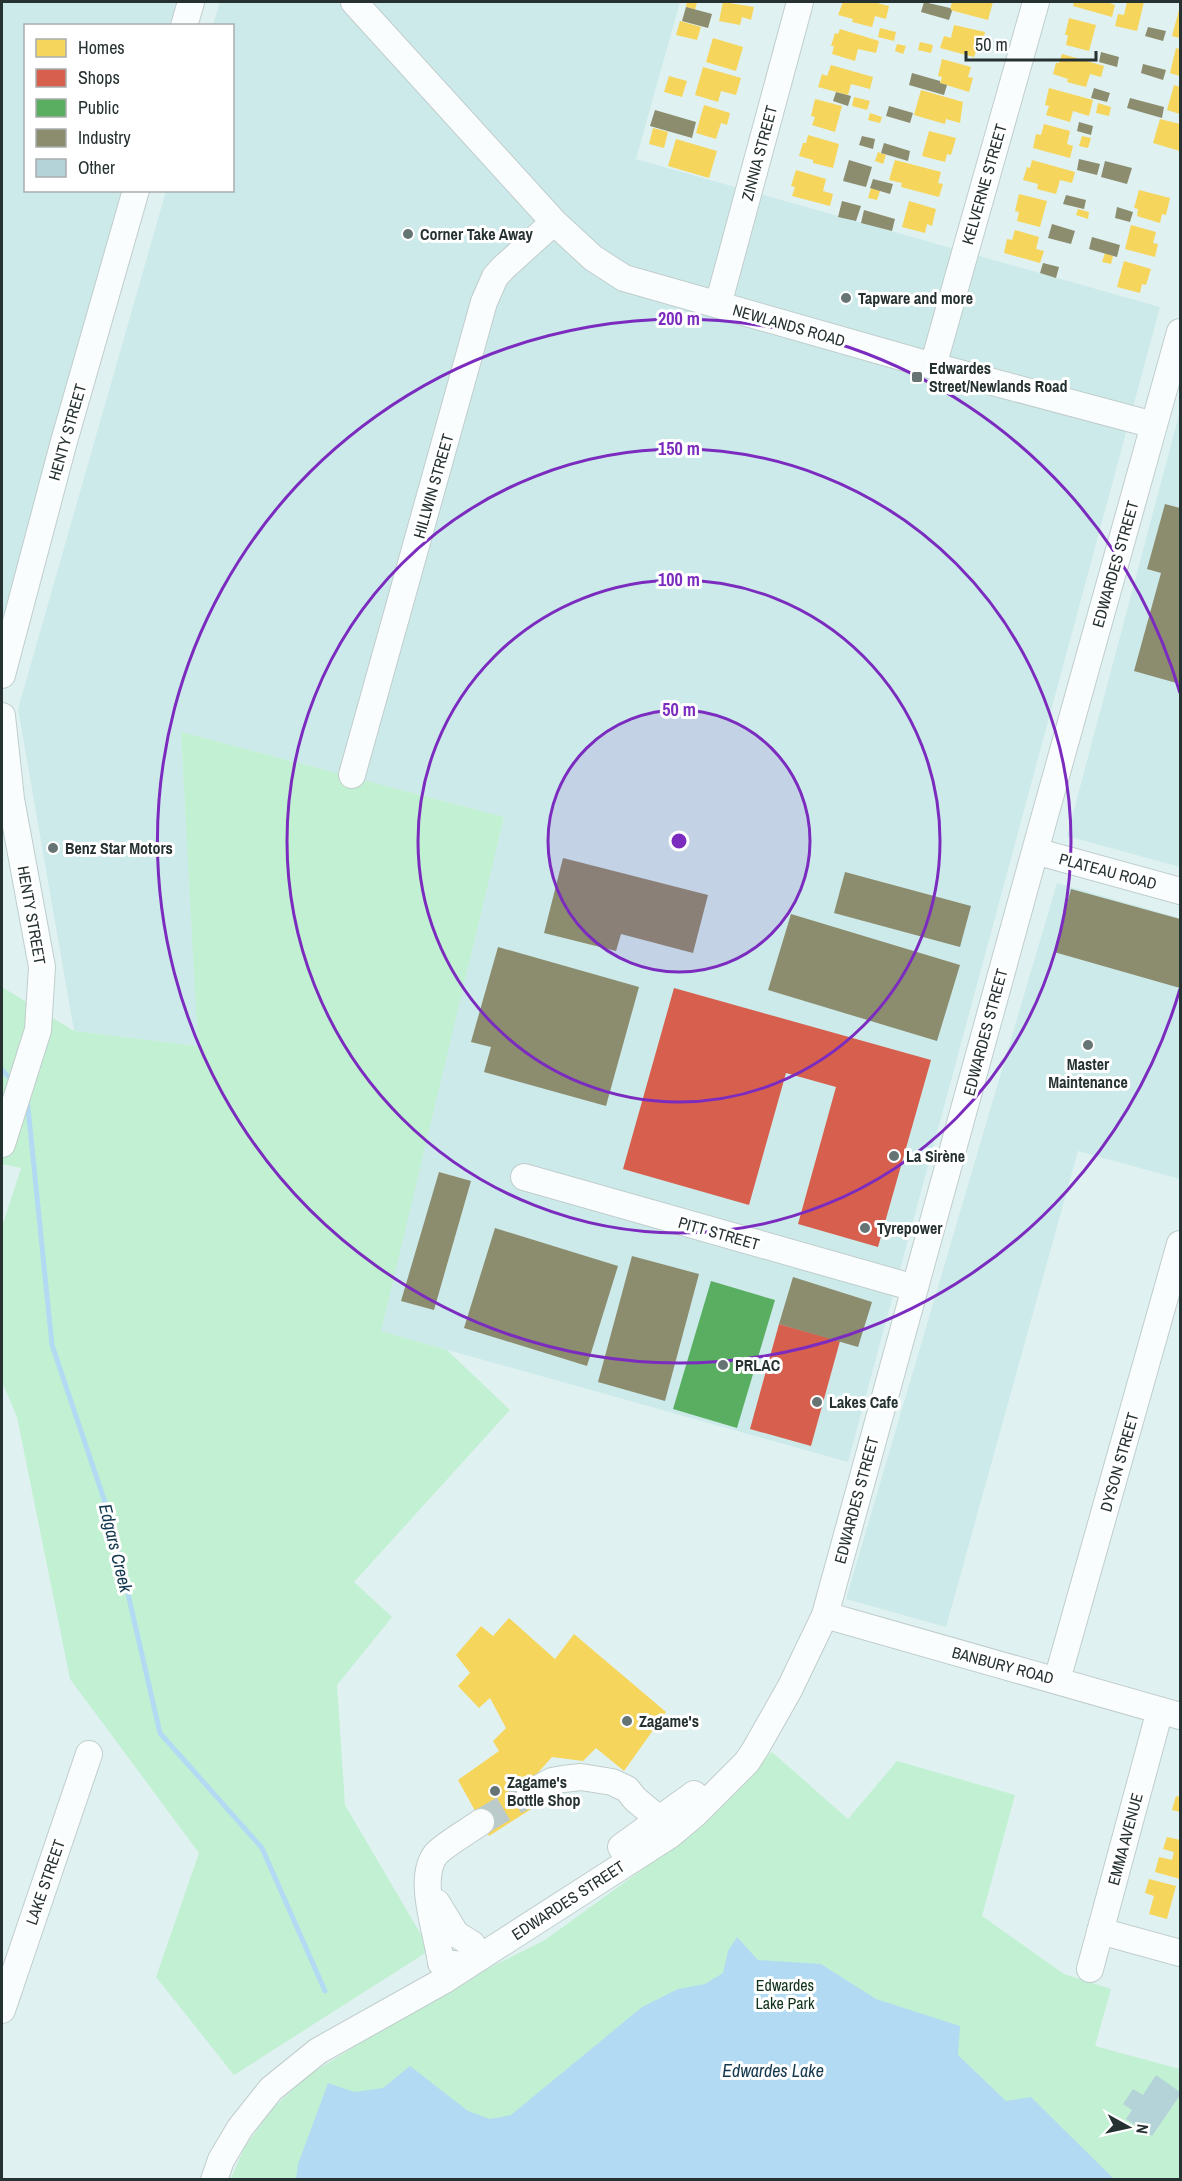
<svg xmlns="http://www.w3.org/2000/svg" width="1182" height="2181" font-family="'Archivo Narrow',sans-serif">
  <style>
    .built { fill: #cdeaea }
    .green { fill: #c2f0d2 }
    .water { fill: #b3daf3 }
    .homes { fill: #f6d55c }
    .shops { fill: #d6604d }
    .public { fill: #5aae61 }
    .industry { fill: #8c8c6e }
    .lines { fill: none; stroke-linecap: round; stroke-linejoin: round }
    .stream { stroke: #b3daf3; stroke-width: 5 }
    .building { fill: #b4d3d9 }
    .minor-tunnel { stroke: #bbcbcb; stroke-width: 26; stroke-dasharray: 26 13; stroke-linecap: butt }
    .minor-casing { stroke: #c0cdcd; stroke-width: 28 }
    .minor { stroke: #fafdfd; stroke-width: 26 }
    .ring { fill: none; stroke: #7b2cbf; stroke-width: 3 }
    .poi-dot { fill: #677474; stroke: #fff; stroke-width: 2 }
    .labels { text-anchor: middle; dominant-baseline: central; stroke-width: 6; stroke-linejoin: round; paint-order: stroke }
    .street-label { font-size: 16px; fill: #263131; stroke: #fff }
    .poi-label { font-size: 16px; font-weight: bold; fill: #263131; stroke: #fff; text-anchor: start }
    .park-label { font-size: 16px; fill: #10321b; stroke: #fff }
    .water-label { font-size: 18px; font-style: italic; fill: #13384f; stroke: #fff }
    .centre { fill: #7b2cbf; stroke: #fff; stroke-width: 3 }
    .ring-label { font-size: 18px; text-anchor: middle; font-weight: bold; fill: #7b2cbf; stroke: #fff; stroke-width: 6; stroke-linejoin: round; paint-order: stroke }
  </style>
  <rect width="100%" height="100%" fill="#e0f1f1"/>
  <path class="built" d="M2,2H184L177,25L26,26V190L128,191L2,620Z
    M220,2H680L636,159L1160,307L848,1462L380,1331L504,817L181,732L199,1046L74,1031L18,709L166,191L232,190V26L213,25Z
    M1180,411V867L1067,836Z
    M1057,883L1180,918V1179L1078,1151L946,1627L846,1599Z"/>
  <path class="green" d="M181,732L504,817L381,1331L447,1350L510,1410L354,1582L392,1617L337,1685L345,1805L430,1950L234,2075L156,1977L199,1853L70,1679L17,1417L2,1382V1227L21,1168L2,1164V987L74,1031L198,1046Z
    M772,1752L848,1819L897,1761L1015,1795L982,1916L1064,1974L1111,1989L1095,2046L1180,2069V2179L230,2180L245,2147L272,2109L307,2076L449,1988L545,1940L676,1845Z"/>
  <path class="water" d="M737,1937L758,1960L821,1964L876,1999L960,2026L958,2055L1006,2101L1031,2097L1114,2179H296L298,2164L328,2083L354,2092L383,2088L410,2066L468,2111L490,2119L511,2115L642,2007L678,1989L705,1984L723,1973L728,1951Z"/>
  <path class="homes" d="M687,2H697L695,10L686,7Z
    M723,2L754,7L751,20L742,17L740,25L719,21Z
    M843,2H873L889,6L886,19L875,16L872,27L852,22L853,19L838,15Z
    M952,2H993L988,20L950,10Z
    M1074,2H1107L1115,5L1112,17L1073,6Z
    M1127,2H1144L1137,31L1115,26L1118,14L1124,15Z
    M1180,6V38L1172,36Z
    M1069,18L1096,25L1089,51L1066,45L1068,35H1065Z
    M680,21L701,27L697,40L676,35Z
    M954,25L985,32L981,49L977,48L974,57L940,48L944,36L951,38Z
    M880,28L896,32L894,41L878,37Z
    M840,29L879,41L876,53L858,49L855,61L832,54L834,46H831L835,33L838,34Z
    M713,38L743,47L736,71L706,62Z
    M920,42L933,45L931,53L918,50Z
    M897,44L906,46L903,54L895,51Z
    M1176,48L1180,49V76L1170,73Z
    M1062,54L1104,66L1101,77L1090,74L1086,87L1067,82L1068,79L1053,74L1056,63H1059Z
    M942,59L971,67L968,77L973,78L969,92L940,83L942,77L938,76Z
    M831,65L873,77L870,89L851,84L848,95L818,87L822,74L827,76Z
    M703,67L741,78L736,95L721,91L718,102L695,95Z
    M669,76L687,81L682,97L664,92Z
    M1174,85L1180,87V114L1167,110Z
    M1049,88L1093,100L1089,116L1073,111L1070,122L1046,115L1049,106L1045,105Z
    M921,90L963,102L960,123L946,119L945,124L914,115Z
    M854,97L870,101L867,110L852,106Z
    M815,99L842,106L835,132L812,125L815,117L811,116Z
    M1098,103L1111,107L1109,116L1096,113Z
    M704,105L730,113L727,125L721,123L716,139L696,133Z
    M870,113L882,117L880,123L868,120Z
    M1160,119L1180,124V151L1153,143Z
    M1044,124L1070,131L1067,144L1073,146L1070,158L1033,148L1036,134L1041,135Z
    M653,128L668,132L664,148L649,144Z
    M929,131L956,138L951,155L947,154L945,162L922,156Z
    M808,135L839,144L833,168L813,163V160L799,156L803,143H806Z
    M1082,136L1091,138L1088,148L1079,146Z
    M676,139L717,151L709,178L668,166Z
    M878,152L886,155L883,164L875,161Z
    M895,160L941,172L938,183L943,184L939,197L901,187L902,183L889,180Z
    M1032,160L1075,172L1072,183L1060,180L1056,194L1037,189L1038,184L1023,180L1027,167L1030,168Z
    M796,170L826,179L823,191L833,194L830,206L792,196L795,187L791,186Z
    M871,188L880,191L877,200L868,198Z
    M1139,190L1170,198L1166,215L1162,214L1160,223L1137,216L1138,209L1134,208Z
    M1019,194L1047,201L1040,227L1017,221L1019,212L1015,211Z
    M909,201L936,209L932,226L927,224L925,233L902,227Z
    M1078,209L1089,212L1088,219L1076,215Z
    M1131,225L1156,232L1153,243L1158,244L1155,257L1125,249Z
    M1015,230L1039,237L1036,249L1044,251L1040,263L1004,253L1007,239L1012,240Z
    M1105,253L1113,256L1111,264L1102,262Z
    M1124,261L1151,269L1146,285L1142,284L1140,293L1117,287Z
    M509,1618L555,1659L574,1634L666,1712L624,1771L596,1748L583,1761L552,1757L527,1785L536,1806L489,1836L458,1780L499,1751L493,1741L506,1728L490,1698L479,1708L458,1686L470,1673L456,1655L481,1626L493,1636Z
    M1176,1796L1180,1797V1812L1172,1810Z
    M1167,1837L1180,1840V1879L1155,1872L1159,1857L1172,1860L1174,1852L1163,1849Z
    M1149,1879L1176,1886L1167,1919L1149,1914L1154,1896L1145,1893Z"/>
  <path class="shops" d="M674,988L931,1060L878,1247L798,1224L836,1087L786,1073L749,1205L623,1169Z
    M779,1324L840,1341L811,1446L750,1429Z"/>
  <path class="public" d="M711,1281L775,1300L737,1428L673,1409Z"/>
  <path class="industry" d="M924,2L950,8L952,11L949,20L921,12Z
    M686,7L712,14L708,28L682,21Z
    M1148,27L1166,31L1163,41L1145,36Z
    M1101,52L1119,57L1117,67L1099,62Z
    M1143,64L1166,70L1163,80L1141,73Z
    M912,73L940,81V83L947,85L944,95L909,85Z
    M1094,88L1110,93L1107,102L1091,98Z
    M836,92L851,96L848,106L833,101Z
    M1130,98L1164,107L1162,118L1127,108Z
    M889,106L913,113L910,123L886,116Z
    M655,110L696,122L692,138L650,126Z
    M1079,122L1093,126L1091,135L1077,131Z
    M862,136L875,139L873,149L859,145Z
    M884,143L910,151L908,161L881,153Z
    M1079,159L1100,164L1097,175L1077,170Z
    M849,160L872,167L866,187L843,181Z
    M1105,161L1132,168L1127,184L1101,177Z
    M873,179L893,184L890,194L870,188Z
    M1066,195L1086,200L1084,209L1063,204Z
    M842,201L861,206L856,221L838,217Z
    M1117,207L1133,212L1130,222L1115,218Z
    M864,210L895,219L892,231L861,223Z
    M1052,224L1075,231L1071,244L1048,238Z
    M1092,237L1120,245L1117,257L1089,249Z
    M1043,263L1059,267L1056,278L1040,273Z
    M1165,504L1180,508V684L1134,671L1161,573L1147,569Z
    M563,858L708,895L693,953L621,934L616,951L544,933Z
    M845,872L971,906L960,947L834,913Z
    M1071,889L1180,919V988L1054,952Z
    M791,914L960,965L937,1041L768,990Z
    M498,947L639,987L606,1106L484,1072L491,1047L471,1042Z
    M439,1172L471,1181L434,1310L401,1301Z
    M495,1228L618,1266L587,1366L464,1328Z
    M632,1256L699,1274L665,1401L598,1382Z
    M793,1277L872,1302L858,1347L779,1324Z"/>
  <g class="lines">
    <path class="stream" d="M2,1070L14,1082
      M27,1098L52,1345L111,1520L160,1733L262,1848L325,1991"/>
  </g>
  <path class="building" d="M1156,2075L1180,2092V2095L1152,2136L1126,2119L1132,2110L1123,2104L1133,2089L1143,2095Z"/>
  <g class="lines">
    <path class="minor-tunnel" d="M481,1822L530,1793"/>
    <defs>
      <path id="minor" d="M354,2L554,222L593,258L624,278L933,366L1154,425
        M184,26L191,2
        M718,305L800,2
        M933,366L1036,2
        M2,675L63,445L136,190
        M2,716L11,799L42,967L38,1030L2,1144
        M352,775L484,302L495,277L503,268L554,222
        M1035,851L1180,891
        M524,1177L915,1288
        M825,1615L1180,1716
        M1057,1680L1180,1244
        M530,1793L552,1781L563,1779L581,1777L612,1782L627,1789L635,1799L660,1820L662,1834
        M621,1847L694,1794
        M437,1903L456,1934L472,1944L476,1959
        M1100,1931L1180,1953
        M466,1965L441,1963C438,1934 416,1879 436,1854C444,1845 470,1830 481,1822
        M1090,1969L1160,1710
        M2,2010L89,1754
        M214,2180L221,2160L240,2128L271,2089L318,2051L443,1981L670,1835L695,1814L747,1762L756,1748L790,1688L825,1615L1035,851L1180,332"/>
    </defs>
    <use href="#minor" class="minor-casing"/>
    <use href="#minor" class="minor"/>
  </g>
  <circle cx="679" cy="841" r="131" fill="#7b2cbf" fill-opacity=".12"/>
  <g class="ring">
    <circle cx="679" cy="841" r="131"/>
    <circle cx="679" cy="841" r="261"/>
    <circle cx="679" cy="841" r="392"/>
    <path d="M1180 989A522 522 0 1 1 1180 693"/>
  </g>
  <g class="poi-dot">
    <circle cx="408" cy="234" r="6"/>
    <circle cx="846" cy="298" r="6"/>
    <rect x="911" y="371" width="12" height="12" rx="3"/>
    <circle cx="53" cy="848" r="6"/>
    <circle cx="1088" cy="1045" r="6"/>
    <circle cx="894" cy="1156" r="6"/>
    <circle cx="865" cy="1228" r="6"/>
    <circle cx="723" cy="1365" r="6"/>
    <circle cx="817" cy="1402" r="6"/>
    <circle cx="627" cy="1721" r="6"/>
    <circle cx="495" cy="1791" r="6"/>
  </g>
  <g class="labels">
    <g class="street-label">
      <text transform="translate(759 153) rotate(-75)">ZINNIA STREET</text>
      <text transform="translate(984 184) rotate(-74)">KELVERNE STREET</text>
      <text transform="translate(789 325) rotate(16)">NEWLANDS ROAD</text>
      <text transform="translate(67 432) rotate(-74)">HENTY STREET</text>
      <text transform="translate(433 486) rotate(-74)">HILLWIN STREET</text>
      <text transform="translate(1115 564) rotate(-74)">EDWARDES STREET</text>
      <text transform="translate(1108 871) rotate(15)">PLATEAU ROAD</text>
      <text transform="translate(32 915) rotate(80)">HENTY STREET</text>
      <text transform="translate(985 1032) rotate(-75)">EDWARDES STREET</text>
      <text transform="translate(719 1233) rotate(16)">PITT STREET</text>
      <text transform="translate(1119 1462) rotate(-74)">DYSON STREET</text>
      <text transform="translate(856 1500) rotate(-75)">EDWARDES STREET</text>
      <text transform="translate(1003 1665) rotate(15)">BANBURY ROAD</text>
      <text transform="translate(1125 1839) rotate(-75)">EMMA AVENUE</text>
      <text transform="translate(45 1882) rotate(-71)">LAKE STREET</text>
      <text transform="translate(568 1900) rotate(-33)">EDWARDES STREET</text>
    </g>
    <g class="poi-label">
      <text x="420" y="234">Corner Take Away</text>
      <text x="858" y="298">Tapware and more</text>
      <text x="929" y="368">Edwardes<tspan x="929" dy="18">Street/Newlands Road</tspan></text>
      <text x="65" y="848">Benz Star Motors</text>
      <text x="1088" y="1064" text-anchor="middle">Master<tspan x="1088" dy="18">Maintenance</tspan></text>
      <text x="906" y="1156">La Sirène</text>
      <text x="877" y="1228">Tyrepower</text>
      <text x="735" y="1365">PRLAC</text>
      <text x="829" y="1402">Lakes Cafe</text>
      <text x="639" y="1721">Zagame's</text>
      <text x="507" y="1782">Zagame's<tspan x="507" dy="18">Bottle Shop</tspan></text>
    </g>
    <g class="park-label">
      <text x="785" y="1985">Edwardes<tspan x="785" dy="18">Lake Park</tspan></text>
    </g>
    <g class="water-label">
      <text transform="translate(116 1548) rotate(76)">Edgars Creek</text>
      <text x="773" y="2070">Edwardes Lake</text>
    </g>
  </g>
  <circle cx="679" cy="841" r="9" class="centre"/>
  <g class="ring-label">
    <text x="679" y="325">200 m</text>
    <text x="679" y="455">150 m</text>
    <text x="679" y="586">100 m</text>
    <text x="679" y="716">50 m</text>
  </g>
  <rect width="1182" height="2181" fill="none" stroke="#263131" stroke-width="6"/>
  <rect x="24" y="24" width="210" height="168" fill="#ffffff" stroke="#a8adad" stroke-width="1.5"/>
  <rect x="36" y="39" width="30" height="18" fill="#f6d55c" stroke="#a8adad" stroke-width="1.5"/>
  <text x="78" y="54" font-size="18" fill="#263131">Homes</text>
  <rect x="36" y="69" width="30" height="18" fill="#d6604d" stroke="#a8adad" stroke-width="1.5"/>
  <text x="78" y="84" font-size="18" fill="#263131">Shops</text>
  <rect x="36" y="99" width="30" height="18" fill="#5aae61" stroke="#a8adad" stroke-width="1.5"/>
  <text x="78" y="114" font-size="18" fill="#263131">Public</text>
  <rect x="36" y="129" width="30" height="18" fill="#8c8c6e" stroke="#a8adad" stroke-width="1.5"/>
  <text x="78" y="144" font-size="18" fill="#263131">Industry</text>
  <rect x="36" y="159" width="30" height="18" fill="#b4d3d9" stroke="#a8adad" stroke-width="1.5"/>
  <text x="78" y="174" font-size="18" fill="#263131">Other</text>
  <g transform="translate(1128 2127) rotate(98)" stroke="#ffffff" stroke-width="4.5" paint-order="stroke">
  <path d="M0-4.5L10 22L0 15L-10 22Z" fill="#263131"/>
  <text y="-9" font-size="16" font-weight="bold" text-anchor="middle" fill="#263131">N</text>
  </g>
  <path d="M966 51v9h130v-9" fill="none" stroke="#263131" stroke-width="3"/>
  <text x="975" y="51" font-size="18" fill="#263131" stroke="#ffffff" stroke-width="4.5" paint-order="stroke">50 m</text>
</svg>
